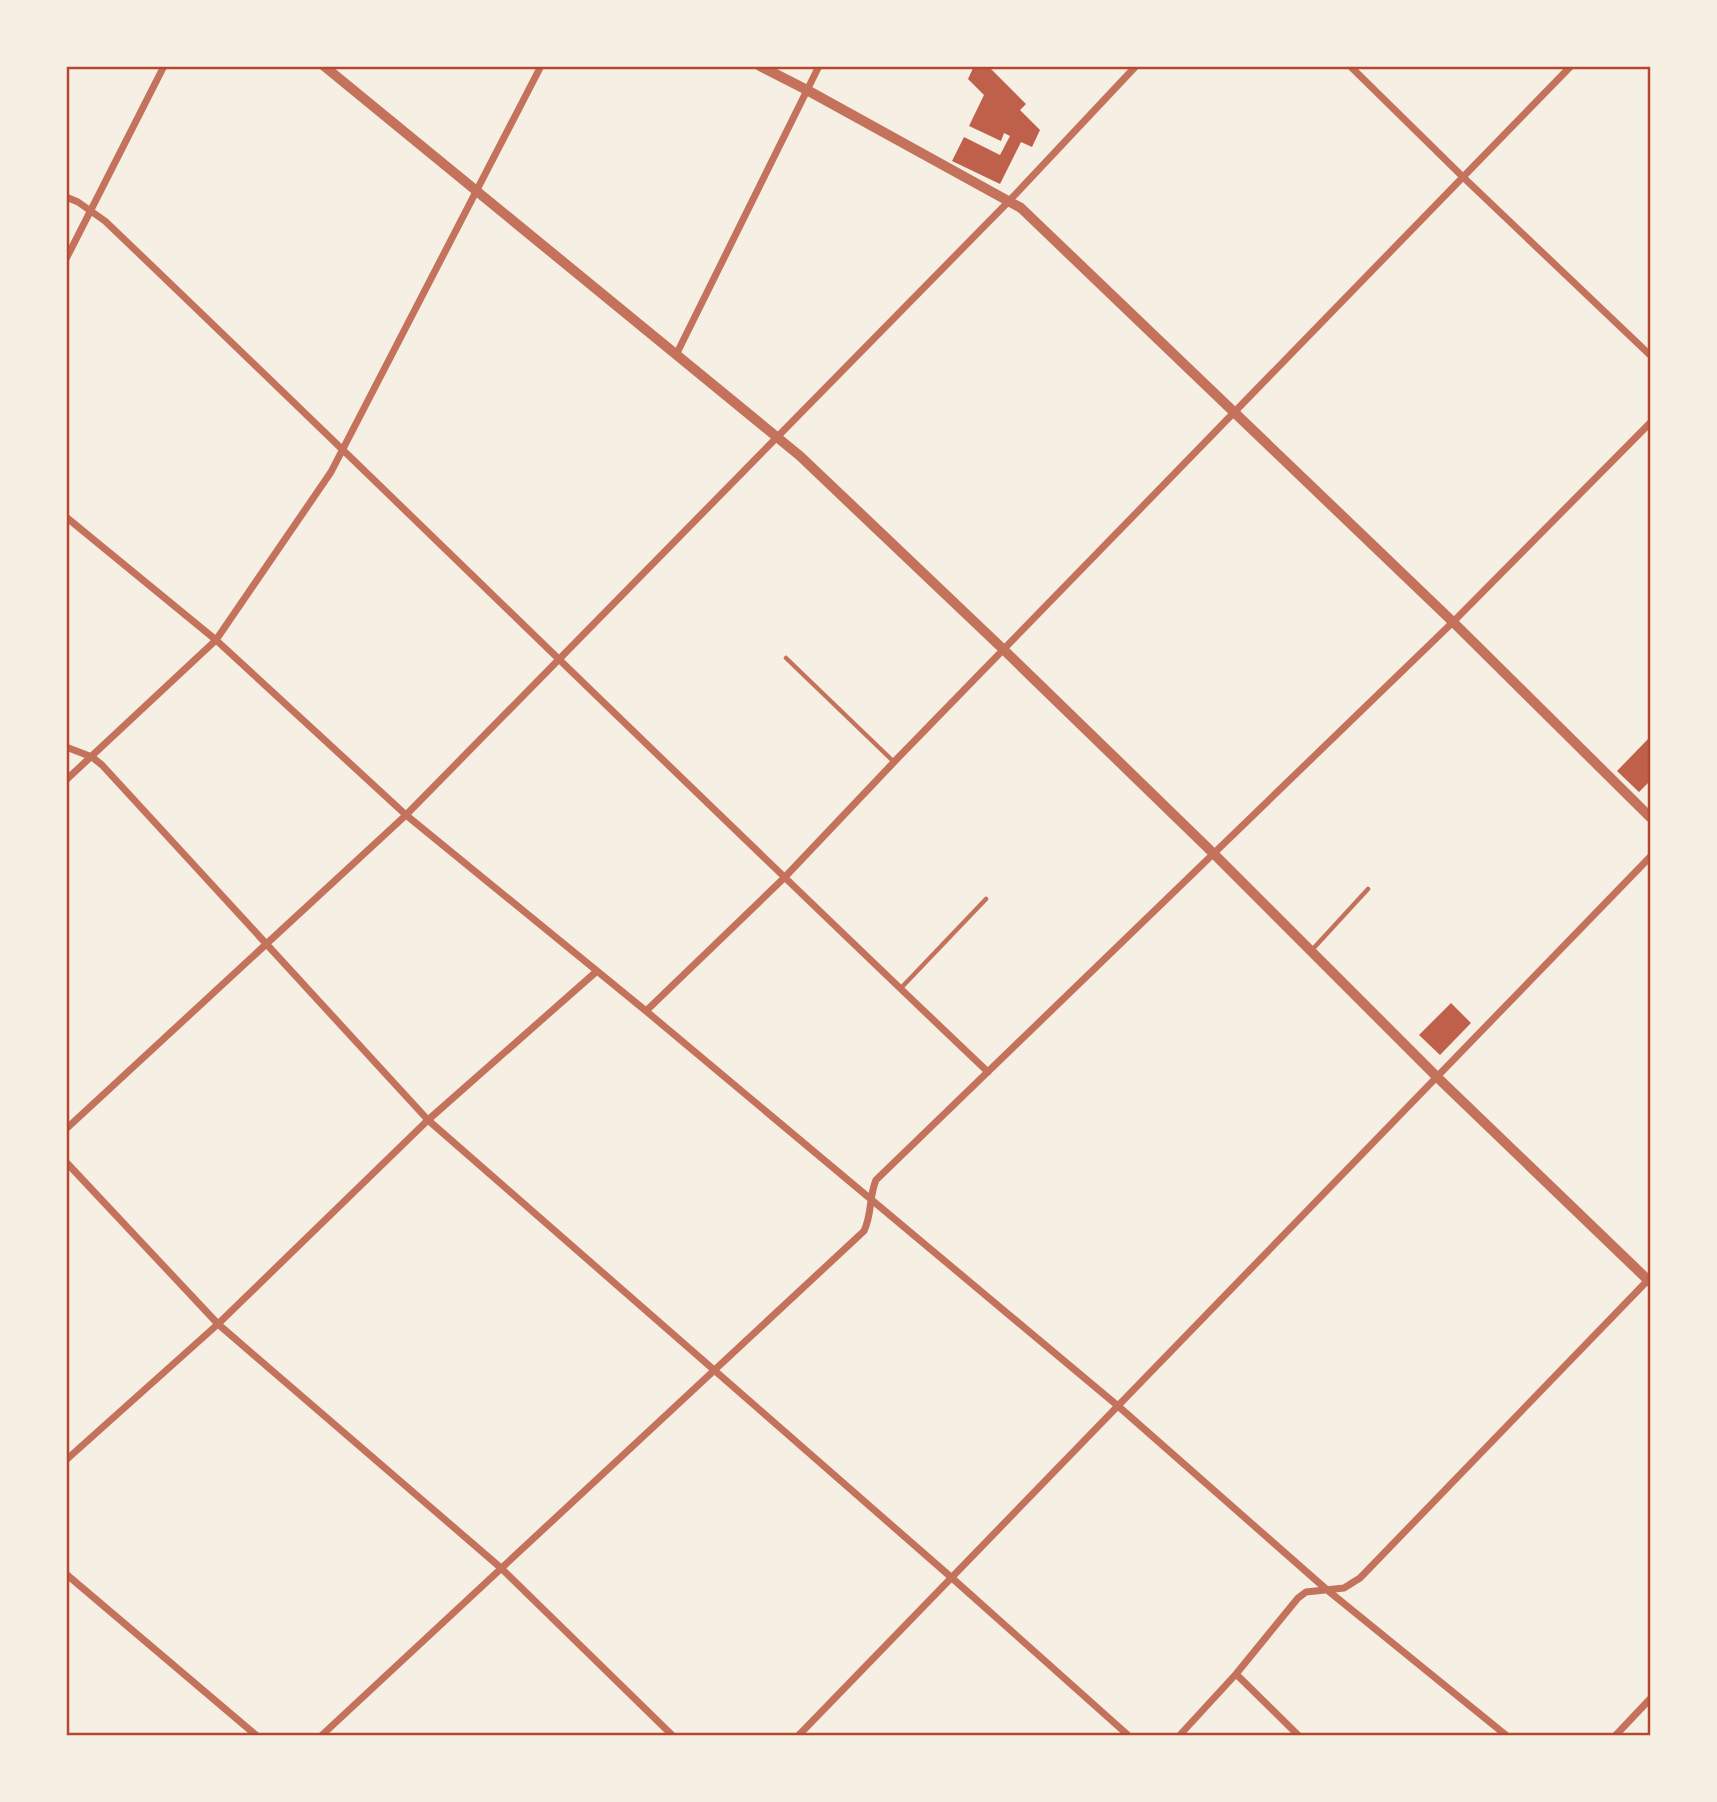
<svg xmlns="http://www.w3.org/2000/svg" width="1717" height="1802" font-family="'Open Sans',sans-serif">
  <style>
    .building { fill: #bf614a }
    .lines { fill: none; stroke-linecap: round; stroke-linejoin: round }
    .service { stroke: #c5725c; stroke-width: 4.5 }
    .minor { stroke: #c5725c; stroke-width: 7 }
    .tertiary { stroke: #c5725c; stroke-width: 10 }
    .neatline { fill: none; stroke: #b5482f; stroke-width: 2.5 }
  </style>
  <rect width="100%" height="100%" fill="#f6efe4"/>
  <path class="building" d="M974,66H988L1026,104L1020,110L1040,130L1032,147L1021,142L1000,184L952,161L964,137L1000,155L1010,136L1004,133L1001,141L969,126L984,95L968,79Z
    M1650,737V781L1639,792L1617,771Z
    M1451,1003L1471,1023L1440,1055L1419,1035Z"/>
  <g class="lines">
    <path class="service" d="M786,658L893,761
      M1311,951L1368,889
      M901,988L986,899"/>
    <path class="minor" d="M1350,66L1463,177L1650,355
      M66,197L78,202L105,221C400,503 691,790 988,1072
      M66,259L164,66
      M676,355L819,66
      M66,517L216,640L406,815L646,1011L1118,1406L1326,1589L1507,1736
      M66,747L92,757L102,765L428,1120L952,1578L1129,1736
      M66,780L216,640L331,472L541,66
      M646,1011L784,878L894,762L1571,66
      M66,1129L406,815L1010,200L1136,66
      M66,1162L218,1324L501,1568L673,1736
      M66,1460L218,1324L428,1120L597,971
      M66,1574L257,1736
      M1236,1674L1299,1736
      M321,1736L864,1231C872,1215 869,1196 876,1180L1453,622L1650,423
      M798,1736L1650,857
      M1179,1736L1236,1674L1298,1598L1306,1592L1344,1588L1360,1578L1649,1279
      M1615,1736L1650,1699"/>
    <path class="tertiary" d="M324,66L800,456L1004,650L1213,853L1438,1078L1650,1282
      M760,66L807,90L1021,208L1453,622L1650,817"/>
  </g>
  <rect width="1717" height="1802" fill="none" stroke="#f6efe4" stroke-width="136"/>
  <rect x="68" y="68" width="1581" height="1666" class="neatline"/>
</svg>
